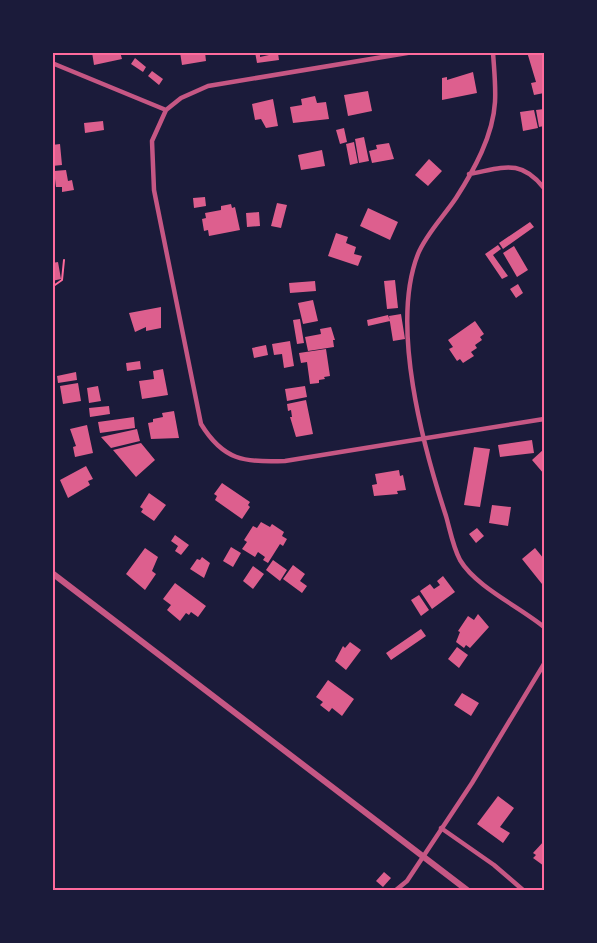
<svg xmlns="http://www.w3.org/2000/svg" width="597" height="943" font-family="'Exo 2',sans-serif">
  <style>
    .building { fill: #dd5f8e }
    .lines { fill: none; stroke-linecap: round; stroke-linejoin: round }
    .path { stroke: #ff6b9d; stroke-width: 2 }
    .minor { stroke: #c65784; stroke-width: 4.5 }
    .tertiary { stroke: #c65784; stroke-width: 6 }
    .neatline { fill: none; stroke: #ff6b9d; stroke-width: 2 }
  </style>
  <rect width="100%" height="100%" fill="#1b1b3a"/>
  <path class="building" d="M92,52H120L122,59L94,65Z
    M180,52H205L206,61L182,65Z
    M255,52H260V57L278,53L279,60L257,63Z
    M527,52H544V93L534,95L531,83L536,82Z
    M135,58L146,67L143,72L131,64Z
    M152,71L163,79L159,85L148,76Z
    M473,72L477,93L442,100V78L447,77V80Z
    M368,91L372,111L348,116L344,95Z
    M315,96L317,103L326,102L329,119L293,123L290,107L302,105L301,99Z
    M273,99L278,126L266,128L261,119L255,120L252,104Z
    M544,109V126L539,127L536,110Z
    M534,110L538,128L523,131L520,112Z
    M103,121L104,130L85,133L84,123Z
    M344,128L347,142L340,144L336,130Z
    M364,137L369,161L359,163L355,139Z
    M354,142L358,163L350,165L346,144Z
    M389,143L394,159L372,163L369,151L377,149L376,145Z
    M60,144L62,165L52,166V145Z
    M322,150L325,166L301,170L298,155Z
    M429,159L442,171L428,186L415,175Z
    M66,170L68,181L72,180L74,190L62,192V187H56L54,171Z
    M205,197L206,206L194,208L193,198Z
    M277,203L287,205L281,228L271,226Z
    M231,204L232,208L235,207L240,230L209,236L208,230L204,231L202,219L206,218L205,213L221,210V206Z
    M368,208L398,222L390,240L360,226Z
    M259,212L260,226L247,227L246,213Z
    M530,222L534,227L503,249L499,243Z
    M336,233L348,237L346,243L356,247L354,254L362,256L358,266L328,256Z
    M498,245L501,249L493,255L508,276L502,279L485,254Z
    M514,246L528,270L517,277L503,253Z
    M58,262L61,279L52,281V263Z
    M395,280L398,308L387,309L384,281Z
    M315,281L316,291L290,293L289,283Z
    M518,284L523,293L516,298L510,289Z
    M313,300L318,321L303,324L298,303Z
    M161,307V328L146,331V327L135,332L129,313Z
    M401,314L405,339L393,341L389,316Z
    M388,315L390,321L368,326L367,320Z
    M300,319L304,343L297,344L293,320Z
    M475,321L484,334L480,337L482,340L475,345L477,348L471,352L474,356L463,363L460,359L457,361L449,349L453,347L448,340Z
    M331,327L335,340H333L334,347L308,351L305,337L321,334L320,329Z
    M290,341L294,366L284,368L282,354L274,355L272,344Z
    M266,345L268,355L254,358L252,348Z
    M326,349L330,376L324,377L325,379L319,380V383L310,384L307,362L301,363L299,353Z
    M140,361L141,369L127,371L126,363Z
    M163,369L168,395L142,399L139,381L154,379L153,371Z
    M76,372L77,380L58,383L57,376Z
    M78,383L81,401L63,404L60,386Z
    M98,386L101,401L89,403L87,388Z
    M305,386L307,397L287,401L285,389Z
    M306,400L313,434L296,437L290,417H292L291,410L288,411L287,404Z
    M109,406L110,414L90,417L89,408Z
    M174,411L179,438L151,439L148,423L153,422V419L163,417L162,413Z
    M134,417L135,428L100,433L98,422Z
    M87,425L93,453L75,457L73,447L76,446L70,429Z
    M137,429L140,441L111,448L101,437Z
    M532,440L534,453L500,457L498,445Z
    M141,443L155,460L136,477L113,450Z
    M474,447L490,449L480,507L464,505Z
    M544,449V474L532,460Z
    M86,466L93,479L88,481L90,485L68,498L60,480Z
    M399,470L400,476L403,475L406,490L397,491L398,494L374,496L372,485L377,484L375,474Z
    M222,483L250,502L248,505L250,507L242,519L215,500L217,496L214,494Z
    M149,493L166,505L154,521L141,512L143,509L140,507Z
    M492,505L511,507L508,526L489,523Z
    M261,522L270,527L272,524L284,532L282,536L287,539L283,546L280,544L268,563L263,560L265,557L258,552L255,557L242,549L247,542L244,540L253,526L257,528Z
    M477,528L484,536L476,543L469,534Z
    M175,535L189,545L181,555L175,551L178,546L171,541Z
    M231,547L241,553L233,567L223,561Z
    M145,548L158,557L152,571L156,574L145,590L126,574Z
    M535,548L544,559L542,584L522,559Z
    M202,557L210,563L204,578L190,569L197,559L200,560Z
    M273,560L287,570L280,581L266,570Z
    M293,565L305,574L300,581L307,586L302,593L283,579Z
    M253,566L264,574L253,589L243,581Z
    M443,576L455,592L432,609L420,591L430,584L434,589L440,585L437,581Z
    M175,583L206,606L198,617L191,612L189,615L186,613L180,621L167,610L171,605L163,599Z
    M419,595L429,610L421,616L411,600Z
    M478,614L489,627L470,648L466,645L464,648L456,642L460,632L458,631L468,616L474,620Z
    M421,629L426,636L391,660L386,653Z
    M350,642L361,650L346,670L335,661L343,646L345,648Z
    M457,647L468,655L459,668L448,659Z
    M328,680L354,699L342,716L332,708L329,712L320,705L323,702L316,697Z
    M462,693L479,703L471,716L454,705Z
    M498,796L514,808L500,827L510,833L503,843L477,824Z
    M544,841V866L533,858L536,855L533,853Z
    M384,872L391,878L383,887L376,881Z"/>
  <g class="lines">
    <path class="path" d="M52,287L62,280L64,260"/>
    <path class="minor" d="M413,52L208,86L181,98L166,110L152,141L154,190L201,424C223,460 244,463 285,461L544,419
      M493,52C494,69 496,86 495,102C493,136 474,170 456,198C444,216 426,234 418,254C390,325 423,446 446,516C450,530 453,547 460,560C476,587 520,607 544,627
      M52,63L166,110
      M469,174C503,168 520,158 544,188
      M441,828L494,865L523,890
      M396,890L407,881L472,783L544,664"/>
    <path class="tertiary" d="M52,573L467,890"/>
  </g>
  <rect width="597" height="943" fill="none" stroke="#1b1b3a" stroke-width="108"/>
  <rect x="54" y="54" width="489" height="835" class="neatline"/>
</svg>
